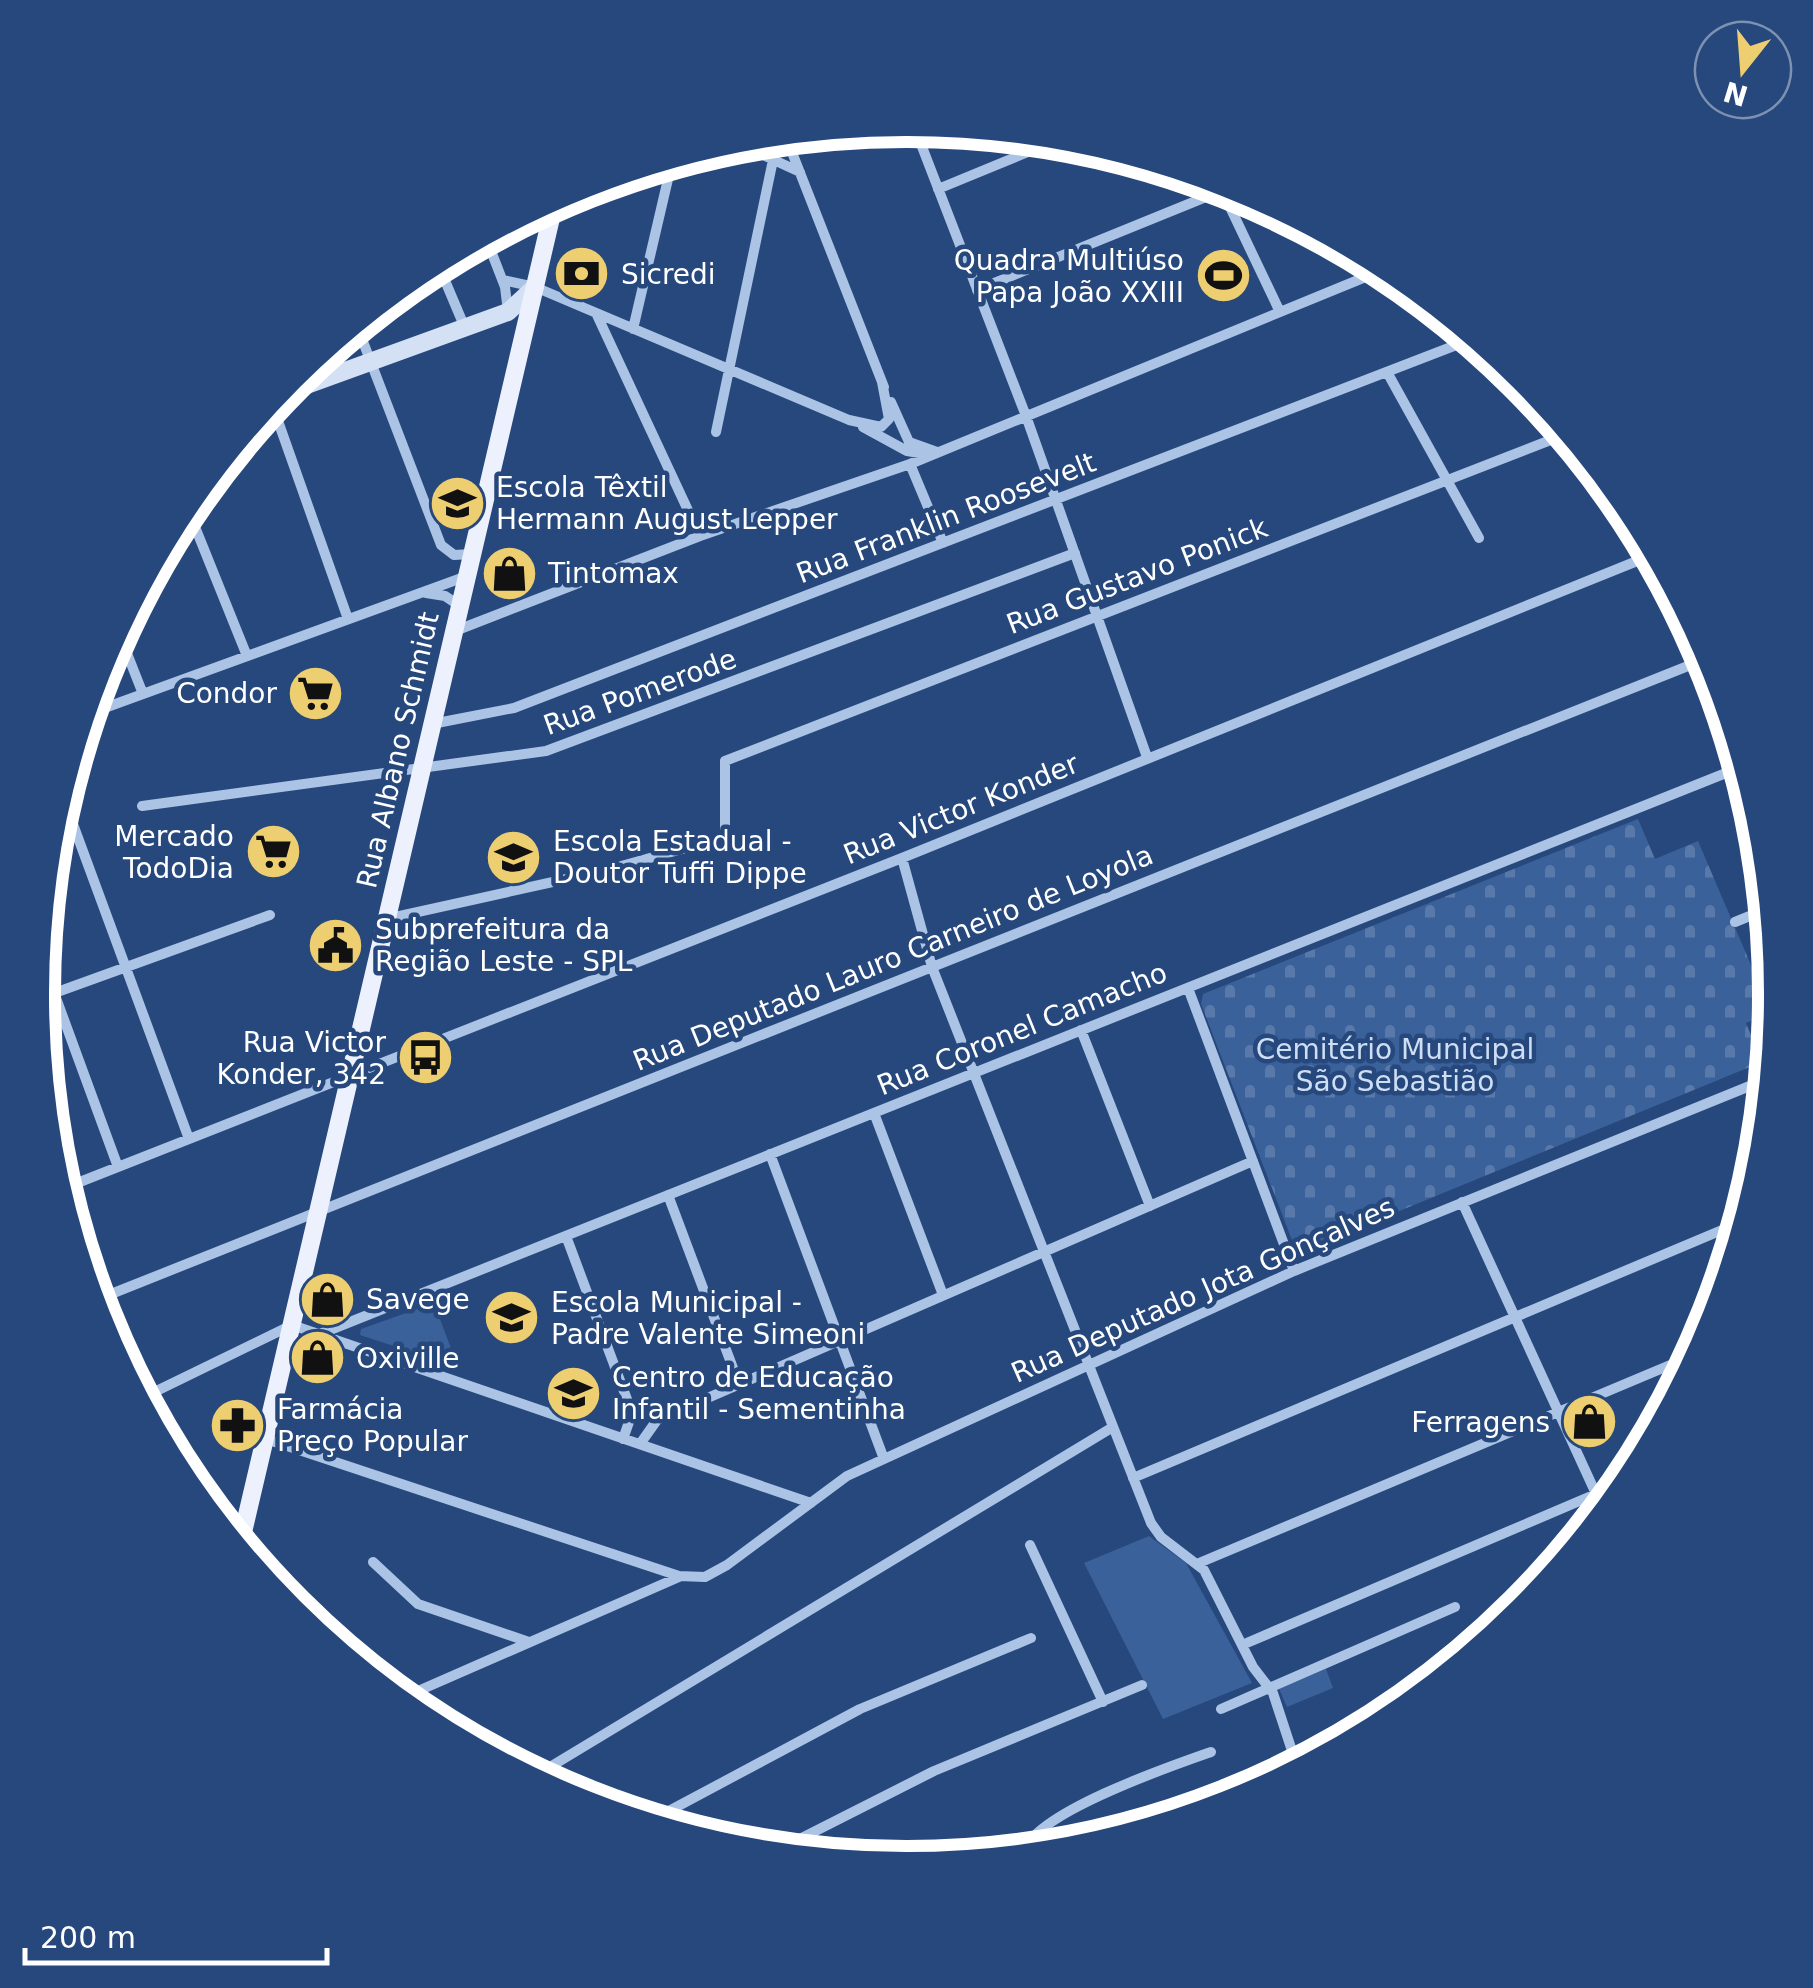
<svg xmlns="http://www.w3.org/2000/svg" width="1813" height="1988" font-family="'DejaVu Sans',sans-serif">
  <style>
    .cemetery { fill: url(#cemetery-stones) }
    .green { fill: #3a619a }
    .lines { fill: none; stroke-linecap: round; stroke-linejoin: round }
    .street { stroke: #abc3e5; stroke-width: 10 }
    .secondary { stroke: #d4e1f5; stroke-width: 18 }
    .primary { stroke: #ecf1fd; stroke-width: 18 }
    .labels { text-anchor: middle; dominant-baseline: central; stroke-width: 9; stroke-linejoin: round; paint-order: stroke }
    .poi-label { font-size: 28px; fill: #fff; stroke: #26487d; text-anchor: start }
    .street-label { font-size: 28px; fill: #fff; stroke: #26487d }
    .park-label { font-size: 28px; fill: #cedef4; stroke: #26487d }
    .rim { fill: none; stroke: #fff; stroke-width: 12 }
  </style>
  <defs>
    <pattern id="cemetery-stones" width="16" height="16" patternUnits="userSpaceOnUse" patternTransform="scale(2.5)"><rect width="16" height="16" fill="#3a619a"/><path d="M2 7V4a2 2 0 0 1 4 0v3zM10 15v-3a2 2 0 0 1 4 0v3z" fill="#5879a9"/></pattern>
  </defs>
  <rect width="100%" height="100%" fill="#26487d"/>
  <path class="cemetery" d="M1638,819L1655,859L1698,841L1771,1012L1746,1023L1762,1062L1297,1253L1201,1004L1203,994Z"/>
  <path class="green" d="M1239,256L1249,279L1206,296L1197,274Z
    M434,1303L458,1367L360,1335L361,1329Z
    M1149,1536L1186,1563L1252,1683L1163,1719L1084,1563Z
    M1326,1669L1333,1688L1287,1707L1279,1689Z"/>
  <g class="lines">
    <path class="street" d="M914,126L1026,416L1147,757
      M786,137L884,387
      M735,142L800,172
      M1220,186L1280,312
      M938,189L1057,140
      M486,238L505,287L508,312
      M438,264L465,328
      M503,280L535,287L849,420L881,427L889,419L882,382
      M977,290L1228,188
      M596,313L700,536
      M357,326L441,545L454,555L472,554
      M633,329L672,162
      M1387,372L1479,538
      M891,402L909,442L937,452
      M272,404L348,619
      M863,427L907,451L925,454
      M716,432L773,160
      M910,464L943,543
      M187,507L247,656
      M426,593L445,596L460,606
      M455,631L700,536L910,464L1385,269
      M119,633L143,694
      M88,714L467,576
      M432,724L514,708L1472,339
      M1732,771L1761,842
      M63,797L189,1139
      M142,806L546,751L1075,553
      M902,858L932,967L1151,1523L1161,1537L1204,1570L1253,1667L1273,1693L1297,1766
      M386,919L607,870L725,837V761L1566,434
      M1735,922L1767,909
      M41,957L118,1167
      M1188,988L1294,1271
      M38,999L270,915
      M1081,1030L1150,1206
      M874,1113L943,1295
      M770,1154L884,1459
      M62,1189L902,858L1652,555
      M668,1195L739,1384
      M1462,1202L1603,1509
      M566,1236L628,1402L629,1422L623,1439
      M96,1300L1708,658
      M320,1334L1741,767
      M142,1398L292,1325L811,1503
      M266,1439L679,1576L705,1577L727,1565L847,1476L1294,1271L1767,1079
      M640,1444L657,1420L1253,1161
      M1133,1478L1741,1222
      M1030,1545L1103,1702
      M373,1562L418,1604L529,1642
      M1199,1563L1694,1355
      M1242,1645L1624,1482
      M402,1698L679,1577
      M1221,1709L1455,1607
      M535,1776L1113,1427
      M652,1820L860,1709L1031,1638
      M778,1850L934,1771L1142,1685
      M1024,1851C1037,1812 1171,1766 1211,1752"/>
    <path class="secondary" d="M279,395L508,312L535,287"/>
    <path class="primary" d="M240,1545L555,201"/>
  </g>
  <defs>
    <symbol id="bank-disc" viewBox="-11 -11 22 22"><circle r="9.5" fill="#edce71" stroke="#26487d"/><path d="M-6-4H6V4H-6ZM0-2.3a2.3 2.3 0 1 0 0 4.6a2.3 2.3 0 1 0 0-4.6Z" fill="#111"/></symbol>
    <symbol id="stadium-disc" viewBox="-11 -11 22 22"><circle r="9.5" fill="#edce71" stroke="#26487d"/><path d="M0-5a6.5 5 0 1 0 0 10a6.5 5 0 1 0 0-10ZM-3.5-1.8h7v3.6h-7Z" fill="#111"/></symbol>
    <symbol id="school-disc" viewBox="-11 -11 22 22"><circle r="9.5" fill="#edce71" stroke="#26487d"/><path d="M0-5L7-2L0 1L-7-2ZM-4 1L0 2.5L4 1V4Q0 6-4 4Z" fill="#111"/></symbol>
    <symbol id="shop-disc" viewBox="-11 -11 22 22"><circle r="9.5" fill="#edce71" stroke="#26487d"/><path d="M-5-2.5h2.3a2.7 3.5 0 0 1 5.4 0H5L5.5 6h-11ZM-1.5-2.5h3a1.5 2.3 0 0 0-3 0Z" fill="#111"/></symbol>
    <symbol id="supermarket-disc" viewBox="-11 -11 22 22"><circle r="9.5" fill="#edce71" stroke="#26487d"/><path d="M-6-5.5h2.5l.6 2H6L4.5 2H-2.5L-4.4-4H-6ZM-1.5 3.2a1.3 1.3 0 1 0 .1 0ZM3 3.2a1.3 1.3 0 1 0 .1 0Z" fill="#111"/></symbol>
    <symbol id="civic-disc" viewBox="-11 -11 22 22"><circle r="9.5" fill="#edce71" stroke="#26487d"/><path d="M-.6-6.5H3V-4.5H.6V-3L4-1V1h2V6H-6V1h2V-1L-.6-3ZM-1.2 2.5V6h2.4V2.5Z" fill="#111"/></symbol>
    <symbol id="bus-disc" viewBox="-11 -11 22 22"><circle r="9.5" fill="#edce71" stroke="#26487d"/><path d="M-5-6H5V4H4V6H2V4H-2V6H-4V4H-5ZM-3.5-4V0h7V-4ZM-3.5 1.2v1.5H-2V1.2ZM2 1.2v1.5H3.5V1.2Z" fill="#111"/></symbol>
    <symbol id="pharmacy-disc" viewBox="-11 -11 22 22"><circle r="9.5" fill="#edce71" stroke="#26487d"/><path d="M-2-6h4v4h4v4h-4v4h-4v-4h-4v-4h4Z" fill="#111"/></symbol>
  </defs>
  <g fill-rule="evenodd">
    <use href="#bank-disc" x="550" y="242" width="63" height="63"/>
    <use href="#stadium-disc" x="1192" y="244" width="63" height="63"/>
    <use href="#school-disc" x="426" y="472" width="63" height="63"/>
    <use href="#shop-disc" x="478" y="542" width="63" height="63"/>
    <use href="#supermarket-disc" x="284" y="662" width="63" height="63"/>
    <use href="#supermarket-disc" x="242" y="820" width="63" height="63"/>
    <use href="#school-disc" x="482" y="826" width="63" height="63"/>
    <use href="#civic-disc" x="304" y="914" width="63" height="63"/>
    <use href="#bus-disc" x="394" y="1026" width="63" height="63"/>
    <use href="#shop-disc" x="296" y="1268" width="63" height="63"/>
    <use href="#school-disc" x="480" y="1286" width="63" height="63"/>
    <use href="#shop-disc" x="286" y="1326" width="63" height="63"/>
    <use href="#school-disc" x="542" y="1362" width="63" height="63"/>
    <use href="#shop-disc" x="1558" y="1390" width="63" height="63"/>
    <use href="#pharmacy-disc" x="206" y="1394" width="63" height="63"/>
  </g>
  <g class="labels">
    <g class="poi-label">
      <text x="1184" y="260" text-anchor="end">Quadra Multiúso<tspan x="1184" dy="32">Papa João XXIII</tspan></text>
      <text x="621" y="274">Sicredi</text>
      <text x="496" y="487">Escola Têxtil<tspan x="496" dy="32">Hermann August Lepper</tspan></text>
      <text x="548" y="573">Tintomax</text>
      <text x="277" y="693" text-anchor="end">Condor</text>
      <text x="234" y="836" text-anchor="end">Mercado<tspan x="234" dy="32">TodoDia</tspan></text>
      <text x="553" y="841">Escola Estadual -<tspan x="553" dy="32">Doutor Tuffi Dippe</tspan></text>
      <text x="375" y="929">Subprefeitura da<tspan x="375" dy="32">Região Leste - SPL</tspan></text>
      <text x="386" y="1042" text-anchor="end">Rua Victor<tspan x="386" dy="32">Konder, 342</tspan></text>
      <text x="366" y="1299">Savege</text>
      <text x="551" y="1302">Escola Municipal -<tspan x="551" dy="32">Padre Valente Simeoni</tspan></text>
      <text x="356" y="1358">Oxiville</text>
      <text x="612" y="1377">Centro de Educação<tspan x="612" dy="32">Infantil - Sementinha</tspan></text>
      <text x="277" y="1409">Farmácia<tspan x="277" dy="32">Preço Popular</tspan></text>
      <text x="1550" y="1422" text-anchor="end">Ferragens</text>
    </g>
    <g class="street-label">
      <text transform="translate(946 518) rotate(-21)">Rua Franklin Roosevelt</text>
      <text transform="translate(1137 576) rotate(-21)">Rua Gustavo Ponick</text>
      <text transform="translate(640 692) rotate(-20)">Rua Pomerode</text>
      <text transform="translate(398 750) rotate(-77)">Rua Albano Schmidt</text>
      <text transform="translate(961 809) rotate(-22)">Rua Victor Konder</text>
      <text transform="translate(893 958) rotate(-22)">Rua Deputado Lauro Carneiro de Loyola</text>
      <text transform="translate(1022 1029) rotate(-22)">Rua Coronel Camacho</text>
      <text transform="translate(1203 1290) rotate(-24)">Rua Deputado Jota Gonçalves</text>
    </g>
    <g class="park-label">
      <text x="1395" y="1049">Cemitério Municipal<tspan x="1395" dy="32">São Sebastião</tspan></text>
    </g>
  </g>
  <path d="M0 0H1813V1988H0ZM906 142H907A851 851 0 0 1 1758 993V995A851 851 0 0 1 907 1846H906A851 851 0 0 1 55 995V993A851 851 0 0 1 906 142Z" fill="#26487d" fill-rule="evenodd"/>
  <path class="rim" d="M906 142H907A851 851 0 0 1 1758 993V995A851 851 0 0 1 907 1846H906A851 851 0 0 1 55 995V993A851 851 0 0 1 906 142Z"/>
  <g transform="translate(1743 70) rotate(197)"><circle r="48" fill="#26487d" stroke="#7d91b1" stroke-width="2.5"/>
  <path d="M0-8L18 38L0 25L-18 38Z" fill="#edce71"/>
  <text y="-15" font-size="28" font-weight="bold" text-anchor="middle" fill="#ffffff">N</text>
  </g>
  <path d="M25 1948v15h302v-15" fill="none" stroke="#ffffff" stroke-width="5"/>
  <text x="40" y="1948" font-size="30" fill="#ffffff" stroke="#26487d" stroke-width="8" paint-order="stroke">200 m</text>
</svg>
